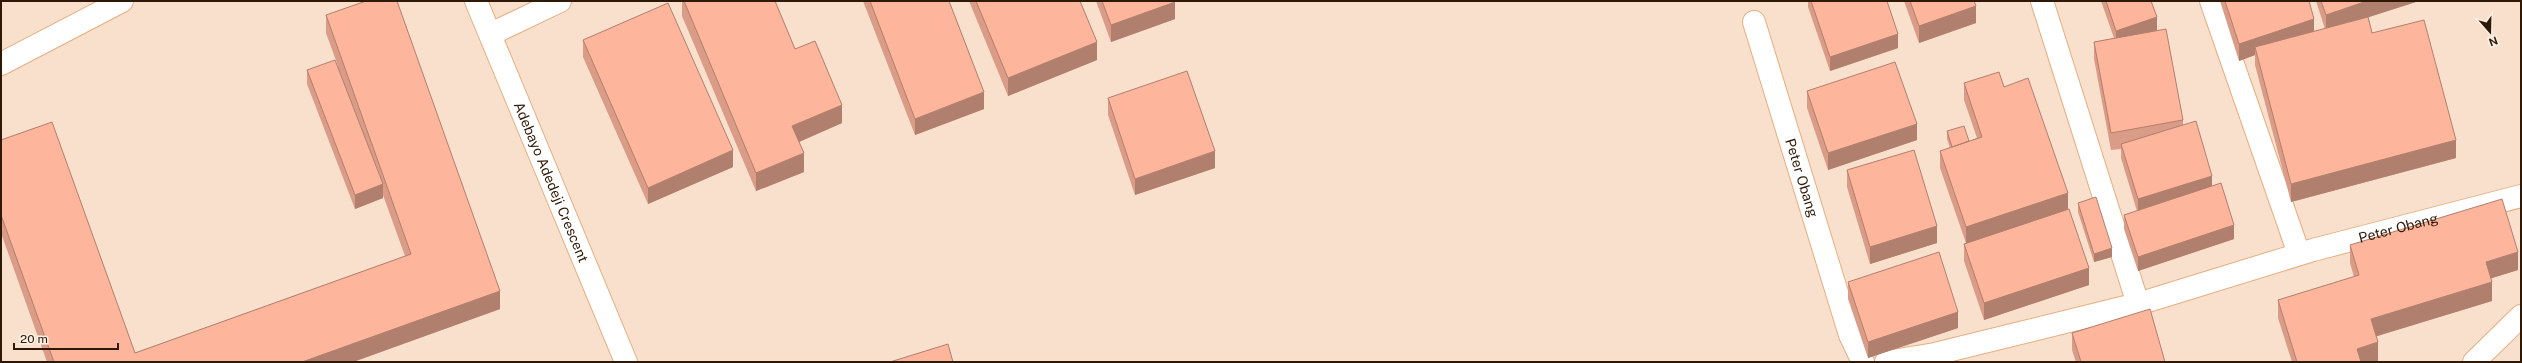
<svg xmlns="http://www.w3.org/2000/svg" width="2522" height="363" font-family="'Public Sans',sans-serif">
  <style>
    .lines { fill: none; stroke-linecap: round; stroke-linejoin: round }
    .minor-casing { stroke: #e7ae7f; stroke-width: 24 }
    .minor { stroke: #fff; stroke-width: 22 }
    .wall { fill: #da9c86 }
    .shaded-wall { fill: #b17f6d }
    .building { fill: #fdb59c; stroke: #b17f6d }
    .labels { text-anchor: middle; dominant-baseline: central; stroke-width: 3.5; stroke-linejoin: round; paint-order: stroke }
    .street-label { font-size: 14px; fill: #2f1906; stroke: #fcf0e6 }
  </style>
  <rect width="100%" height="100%" fill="#f8e0cd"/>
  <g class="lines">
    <defs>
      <g id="minor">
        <path id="s1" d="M476,1L626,362"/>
        <path d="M2042,1L2138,304"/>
        <path d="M2211,1L2299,254"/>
        <path id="s2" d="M1754,22L1850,335L1863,362"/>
        <path d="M491,34L560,1"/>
        <path d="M1,64L122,1"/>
        <path id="s3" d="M1886,362L1935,354L2138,304L2313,250L2521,196"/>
        <path d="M2474,362L2521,316"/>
      </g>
    </defs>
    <use href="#minor" class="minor-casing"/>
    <use href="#minor" class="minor"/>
  </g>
  <path class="wall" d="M682,1H775L795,49L842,123L799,142L804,172L756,191L682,16Z
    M863,1H949L984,109L915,135Z
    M969,1H1080L1097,60L1008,96Z
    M1096,1H1175V19L1111,42Z
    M1808,1H1887L1898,48L1830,71L1808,7Z
    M1904,1H1974L1976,23L1919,43Z
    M2101,1H2151L2157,30L2183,120V125L2212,186L2234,239L2138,271L2124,229V215L2137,211L2121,158V149L2111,150L2094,59V42L2114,38Z
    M2220,1H2309L2314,31L2325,29L2316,1H2419L2368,17L2372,33L2456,158L2291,202L2255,65V55L2239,61Z
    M326,15L500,309L353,362H47L1,233V140L135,353L405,256L383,195V198L355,209L307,84V70L338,66L326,33Z
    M583,40L733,167L648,204L583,57Z
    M1964,83L2004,87L2068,210L2089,285L1984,320L1964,261V244L1966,243L1940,168V151L1950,148L1947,139V131L1969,141L1977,138L1964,100Z
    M1807,91L1917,140L1828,170L1807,108Z
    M1108,98L1215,168L1135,195L1108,115Z
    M1847,170L1937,243L1870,264L1847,187Z
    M2078,203L2112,257L2094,262L2078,212Z
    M2350,245L2518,270L2491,278L2492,301L2376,336L2378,361L2373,362H2292L2278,318V300L2354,277L2350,263Z
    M1848,282L1958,328L1868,358L1848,299Z
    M2072,333L2165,362H2076L2072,350Z"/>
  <path class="shaded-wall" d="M2367,1H2419L2326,31V15Z
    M1175,2V19L1111,42V25Z
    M1976,6V23L1919,43V26Z
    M2157,17V31L2116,45V31Z
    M2314,19V36L2255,47V55L2239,61V44Z
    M1898,34V48L1830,71V57Z
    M1097,42V60L1008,96V78Z
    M984,92V109L915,135V119Z
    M842,105V123L792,145V126Z
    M1917,124V140L1828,170V153Z
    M2456,140V158L2291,202V184Z
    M733,150V167L648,204V188Z
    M1215,151V168L1135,195V179Z
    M804,153V172L756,191V173Z
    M2212,176V190L2138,213V199Z
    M383,184V198L355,209V195Z
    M2068,193V210L1966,244V227Z
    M2234,225V239L2138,271V257Z
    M1937,226V243L1870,264V247Z
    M2112,248V257L2094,262V254Z
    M2518,252V270L2486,280V262Z
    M2089,268V285L1984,320V303Z
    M2492,282V301L2371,338V319Z
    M500,291V309L353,362H302Z
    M1958,312V328L1868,358V342Z
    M2378,342V361L2373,362H2357V349Z"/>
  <path class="building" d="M366,1H397L500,291L302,362H54L1,215V140L52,122L135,353L411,254L326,15Z
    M684,1H775L795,49L815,41L842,105L792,126L804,153L756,173Z
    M870,1H949L984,92L915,119Z
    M976,1H1080L1097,42L1008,78Z
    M1102,1H1175V2L1111,25Z
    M1811,1H1887L1898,34L1830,57Z
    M1910,1H1974L1976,6L1919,26Z
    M2106,1H2151L2157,17L2116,31Z
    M2225,1H2309L2314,19L2239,44Z
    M2321,1H2367L2326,15Z
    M668,3L733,150L648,188L583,40Z
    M2368,17L2372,33L2424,20L2456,140L2291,184L2255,47Z
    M2166,29L2183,120L2111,133L2094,42Z
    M335,60L383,184L355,195L307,70Z
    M1895,62L1917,124L1828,153L1807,91Z
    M1187,71L1215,151L1135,179L1108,98Z
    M1999,72L2004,87L2028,78L2068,193L1966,227L1940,151L1982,137L1964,83Z
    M2196,121L2212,176L2138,199L2121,144Z
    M1964,126L1969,141L1952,147L1947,131Z
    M1914,150L1937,226L1870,247L1847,170Z
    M2221,183L2234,225L2138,257L2124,215Z
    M2096,197L2112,248L2094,254L2078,203Z
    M2502,199L2518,252L2486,262L2492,282L2371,319L2378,342L2357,349L2361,362H2297L2278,300L2359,275L2350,245Z
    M2069,209L2089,268L1984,303L1964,244Z
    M1939,252L1958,312L1868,342L1848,282Z
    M2150,309L2165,362H2081L2072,333Z
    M948,344L953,362H890Z"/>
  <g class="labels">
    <g class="street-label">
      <text stroke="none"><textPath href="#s2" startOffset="163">Peter Obang</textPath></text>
      <text stroke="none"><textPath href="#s1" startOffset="196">Adebayo Adedeji Crescent</textPath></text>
      <text stroke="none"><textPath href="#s3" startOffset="530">Peter Obang</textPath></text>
    </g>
  </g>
  <rect width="2522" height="363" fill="none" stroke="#2f1906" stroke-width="4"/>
  <g transform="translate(2490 32) rotate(160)" stroke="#fcf0e6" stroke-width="3" paint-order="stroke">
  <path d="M0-3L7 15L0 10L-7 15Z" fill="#2f1906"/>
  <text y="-6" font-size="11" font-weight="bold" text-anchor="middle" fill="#2f1906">N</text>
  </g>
  <path d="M14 343v6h104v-6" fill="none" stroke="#2f1906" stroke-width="2"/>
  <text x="20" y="343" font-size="12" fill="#2f1906" stroke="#fcf0e6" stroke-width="3" paint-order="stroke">20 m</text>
</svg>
